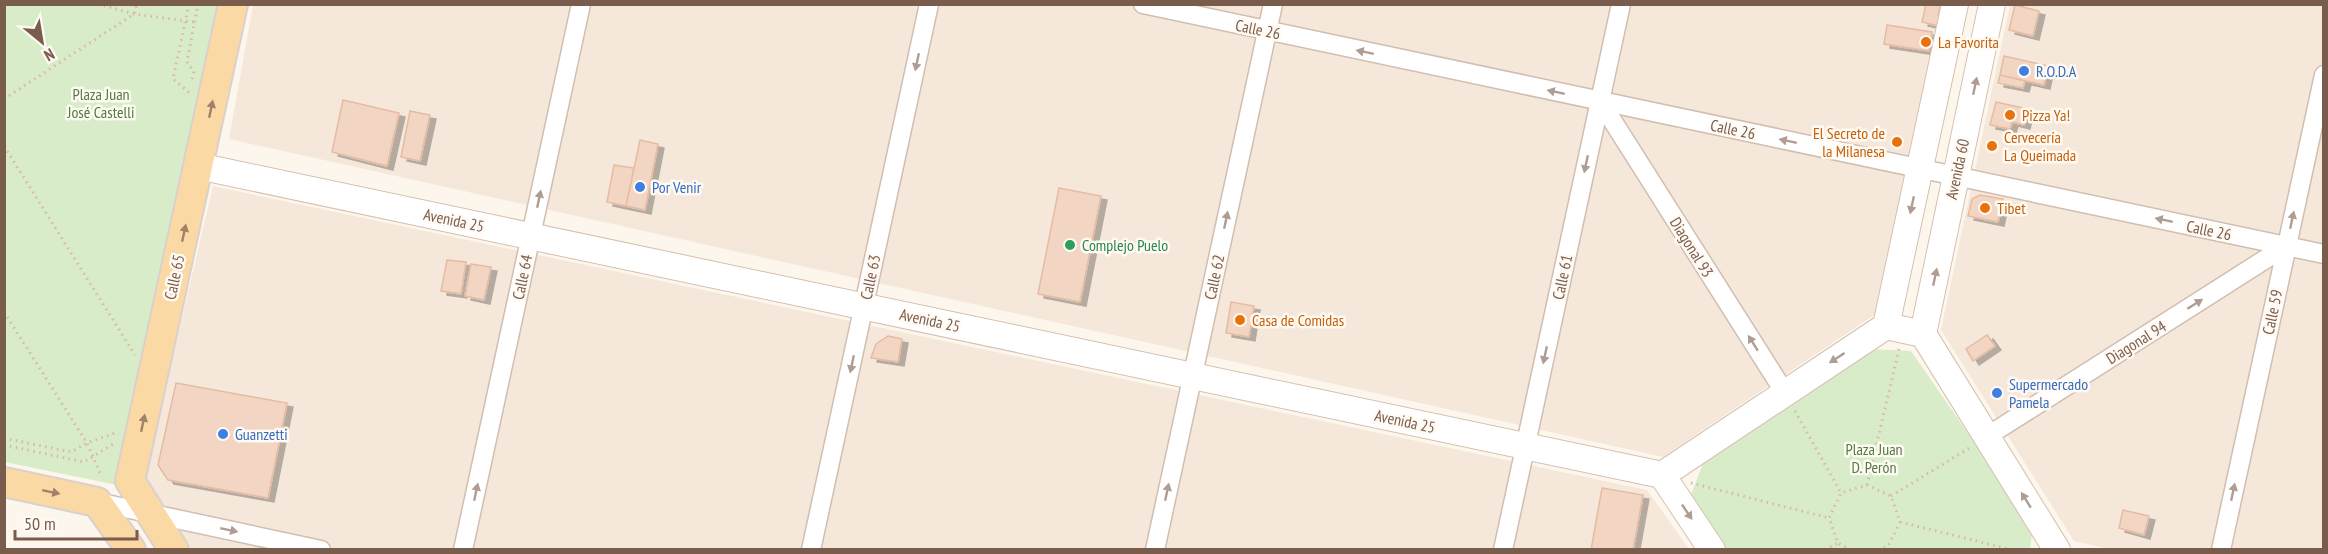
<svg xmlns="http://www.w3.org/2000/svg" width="2328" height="554" font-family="'PT Sans Narrow',sans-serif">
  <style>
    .residential { fill: #f5e8da }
    .green { fill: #d8ecc9 }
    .building { fill: #f3d5c3; stroke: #e6bba3; stroke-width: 1.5; filter: url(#shadow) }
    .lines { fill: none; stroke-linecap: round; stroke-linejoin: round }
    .street-casing { stroke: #d1beb0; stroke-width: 21 }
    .secondary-casing { stroke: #d6c0b0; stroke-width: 28 }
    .primary-casing { stroke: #dad1cd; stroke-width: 32 }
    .path { stroke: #d9b8a5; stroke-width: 3; stroke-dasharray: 1.5 4.5; stroke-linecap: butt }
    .street { stroke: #fff; stroke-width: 18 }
    .secondary { stroke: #fff; stroke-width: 26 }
    .primary { stroke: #fbd9a5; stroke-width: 28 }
    .oneway { fill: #af9d94 }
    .oneway2 { fill: #a18267 }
    .food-dot { fill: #e8710a; stroke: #fffaf3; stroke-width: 2 }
    .shop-dot { fill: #3f7fe0; stroke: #fffaf3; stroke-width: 2 }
    .leisure-dot { fill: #2e9e5b; stroke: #fffaf3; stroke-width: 2 }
    .labels { text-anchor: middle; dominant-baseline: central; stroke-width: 5; stroke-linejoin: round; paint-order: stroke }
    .street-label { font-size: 16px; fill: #7a5c4d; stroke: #fffaf3 }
    .food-label { font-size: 16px; fill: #c56008; stroke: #fffaf3; text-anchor: start }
    .shop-label { font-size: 16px; fill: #366cbe; stroke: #fffaf3; text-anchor: start }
    .park-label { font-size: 16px; fill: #537a41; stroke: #fffaf3 }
    .leisure-label { font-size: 16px; fill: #27864d; stroke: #fffaf3; text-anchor: start }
  </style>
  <defs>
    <filter id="shadow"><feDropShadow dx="6" dy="4" stdDeviation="0" flood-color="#0004"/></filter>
  </defs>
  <rect width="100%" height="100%" fill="#fdf6ec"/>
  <path class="residential" d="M253,5H1943L1877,313L1663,457L229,139Z
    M2010,5H2323V549L2113,550L2074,541L1941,330Z
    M213,186L1647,490L1689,549L187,550L144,479Z"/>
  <path class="green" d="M4,5H222L117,485L5,462Z
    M1870,349L1911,351L2033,527L2030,549H1724L1689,500L1704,461Z"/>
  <path class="building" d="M1926,4H1941L1938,15L1941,18L1939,26L1922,22Z
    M2015,5L2039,11L2033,36L2009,30Z
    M1887,25L1932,32L1929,51L1884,44Z
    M2004,56L2048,66L2044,85L2000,75Z
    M2000,75L2025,81L2023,88L1998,83Z
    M343,100L399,113L387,166L332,152Z
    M1996,102L2028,109L2024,125L2012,122L2010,129L1990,125Z
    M410,111L430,115L420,161L401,157Z
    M640,140L658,144L645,210L626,206Z
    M614,165L634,168L626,206L607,202Z
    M1059,188L1101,196L1080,302L1038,294Z
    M1980,195L2003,199L1998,222L1968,216L1972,199Z
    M447,260L466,262L461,294L441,291Z
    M471,264L491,267L484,300L465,296Z
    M1231,302L1254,306L1249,337L1226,333Z
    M1987,335L1995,346L1973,361L1966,349Z
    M888,336L902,339L898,362L871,358L876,344Z
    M176,383L287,403L268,498L168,480L158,465Z
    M1602,488L1643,495L1633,550H1591Z
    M2123,510L2149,516L2144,535L2119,528Z"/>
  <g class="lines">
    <defs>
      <path id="street" d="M1143,4L2324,254
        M1600,101L1785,393
        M1986,437L2286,246
        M97,502L321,550
        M463,550L581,4
        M811,550L929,4
        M1155,550L1273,4
        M1503,550L1621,4
        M2221,550L2324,75"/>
      <path id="secondary" d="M198,166L1662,475
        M1886,326L1955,4
        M1923,334L1992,4
        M1662,475L1886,326L1923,334L2057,550
        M1662,475L1712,550"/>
      <path id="primary" d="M4,482L97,502L131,550
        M174,550L130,481L233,4"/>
    </defs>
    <use href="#street" class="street-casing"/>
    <use href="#secondary" class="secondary-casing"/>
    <use href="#primary" class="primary-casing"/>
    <path class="path" d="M98,4L134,14L194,22
      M189,4L173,79L191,94
      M192,79L194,72L187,62L198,4
      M4,99L134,14L137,4
      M4,146L135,355
      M4,312L87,443L100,473
      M1795,411L1841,493
      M4,438L71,452L87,443L118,432
      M4,445L84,462L115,443
      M1691,483L1829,518
      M1867,485L1899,349
      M1891,496L1971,447
      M1900,522L2013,550
      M1825,550L1838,543
      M1851,550L1838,543L1829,518L1841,493L1867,485L1891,496L1900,522L1888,546L1878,550"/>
    <use href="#street" class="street"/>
    <use href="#secondary" class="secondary"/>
    <use href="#primary" class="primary"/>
  </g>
  <defs><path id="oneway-solid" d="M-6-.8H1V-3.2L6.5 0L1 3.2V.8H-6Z" transform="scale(1.5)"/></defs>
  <g class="oneway">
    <use href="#oneway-solid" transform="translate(1365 52) rotate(-168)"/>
    <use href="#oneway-solid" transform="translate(917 62) rotate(102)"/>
    <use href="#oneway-solid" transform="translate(1975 86) rotate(-78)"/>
    <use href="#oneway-solid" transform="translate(1556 92) rotate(-168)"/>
    <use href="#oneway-solid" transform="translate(1788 141) rotate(-168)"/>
    <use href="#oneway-solid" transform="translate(1586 164) rotate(102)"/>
    <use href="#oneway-solid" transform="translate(539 199) rotate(-78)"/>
    <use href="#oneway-solid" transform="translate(1912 205) rotate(102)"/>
    <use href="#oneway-solid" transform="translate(1226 220) rotate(-78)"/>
    <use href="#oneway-solid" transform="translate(2164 220) rotate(-168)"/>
    <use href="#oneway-solid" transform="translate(2292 220) rotate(-78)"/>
    <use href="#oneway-solid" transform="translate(1935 277) rotate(-78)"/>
    <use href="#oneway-solid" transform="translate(2195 304) rotate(-32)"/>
    <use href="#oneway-solid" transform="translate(1753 343) rotate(-122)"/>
    <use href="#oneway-solid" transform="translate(1545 355) rotate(102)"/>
    <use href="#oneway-solid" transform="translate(1837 358) rotate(147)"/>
    <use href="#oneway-solid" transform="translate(852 364) rotate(102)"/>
    <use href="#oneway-solid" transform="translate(476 492) rotate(-78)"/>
    <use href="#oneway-solid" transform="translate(1167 492) rotate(-78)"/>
    <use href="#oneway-solid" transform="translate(2233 492) rotate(-78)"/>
    <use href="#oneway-solid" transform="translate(2026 500) rotate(-122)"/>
    <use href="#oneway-solid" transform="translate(1687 512) rotate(56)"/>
    <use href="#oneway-solid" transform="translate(229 530) rotate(12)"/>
  </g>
  <g class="oneway2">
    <use href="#oneway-solid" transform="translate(211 109) rotate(-78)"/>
    <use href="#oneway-solid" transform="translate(184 233) rotate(-78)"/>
    <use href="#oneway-solid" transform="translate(143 423) rotate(-78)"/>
    <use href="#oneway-solid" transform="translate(51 492) rotate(12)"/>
  </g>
  <g class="food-dot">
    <circle cx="1926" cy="42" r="6"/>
    <circle cx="2010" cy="115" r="6"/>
    <circle cx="1897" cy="142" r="6"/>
    <circle cx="1992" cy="146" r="6"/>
    <circle cx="1985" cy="208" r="6"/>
    <circle cx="1240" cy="320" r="6"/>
  </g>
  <g class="shop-dot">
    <circle cx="2024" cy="71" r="6"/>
    <circle cx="640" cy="187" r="6"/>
    <circle cx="1997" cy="393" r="6"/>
    <circle cx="223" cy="434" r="6"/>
  </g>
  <circle class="leisure-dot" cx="1070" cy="245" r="6"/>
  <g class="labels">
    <g class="street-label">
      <text transform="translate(1258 29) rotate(12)">Calle 26</text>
      <text transform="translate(1733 129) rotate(12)">Calle 26</text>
      <text transform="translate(1957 169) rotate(-78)">Avenida 60</text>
      <text transform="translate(454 220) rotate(12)">Avenida 25</text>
      <text transform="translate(2209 230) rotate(12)">Calle 26</text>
      <text transform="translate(1692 247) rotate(58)">Diagonal 93</text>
      <text transform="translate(174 277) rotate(-78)">Calle 65</text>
      <text transform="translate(522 277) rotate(-78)">Calle 64</text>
      <text transform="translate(870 277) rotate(-78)">Calle 63</text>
      <text transform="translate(1214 277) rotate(-78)">Calle 62</text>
      <text transform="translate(1562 277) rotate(-78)">Calle 61</text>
      <text transform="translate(2272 312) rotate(-78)">Calle 59</text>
      <text transform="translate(930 320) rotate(12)">Avenida 25</text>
      <text transform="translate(2136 342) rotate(-32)">Diagonal 94</text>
      <text transform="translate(1405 421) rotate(12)">Avenida 25</text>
    </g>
    <g class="food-label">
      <text x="1938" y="42">La Favorita</text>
      <text x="2022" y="115">Pizza Ya!</text>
      <text x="1885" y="133" text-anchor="end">El Secreto de<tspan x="1885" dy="18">la Milanesa</tspan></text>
      <text x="2004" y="137">Cervecería<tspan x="2004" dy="18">La Queimada</tspan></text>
      <text x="1997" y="208">Tibet</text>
      <text x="1252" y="320">Casa de Comidas</text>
    </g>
    <g class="shop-label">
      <text x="2036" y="71">R.O.D.A</text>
      <text x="652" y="187">Por Venir</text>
      <text x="2009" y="384">Supermercado<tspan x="2009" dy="18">Pamela</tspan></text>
      <text x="235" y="434">Guanzetti</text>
    </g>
    <g class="park-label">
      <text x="101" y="94">Plaza Juan<tspan x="101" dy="18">José Castelli</tspan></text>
      <text x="1874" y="449">Plaza Juan<tspan x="1874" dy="18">D. Perón</tspan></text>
    </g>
    <g class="leisure-label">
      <text x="1082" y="245">Complejo Puelo</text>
    </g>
  </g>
  <rect width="2328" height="554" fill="none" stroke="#7a5c4d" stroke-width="12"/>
  <g transform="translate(42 42) rotate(150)" stroke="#fffaf3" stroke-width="4.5" paint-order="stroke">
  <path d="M0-4.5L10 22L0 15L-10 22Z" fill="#7a5c4d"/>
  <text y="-9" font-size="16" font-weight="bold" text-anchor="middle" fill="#7a5c4d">N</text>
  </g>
  <path d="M15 530v9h122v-9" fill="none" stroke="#7a5c4d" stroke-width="3"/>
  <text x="24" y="530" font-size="18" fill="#7a5c4d" stroke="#fffaf3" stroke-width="4.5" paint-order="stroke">50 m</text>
</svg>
